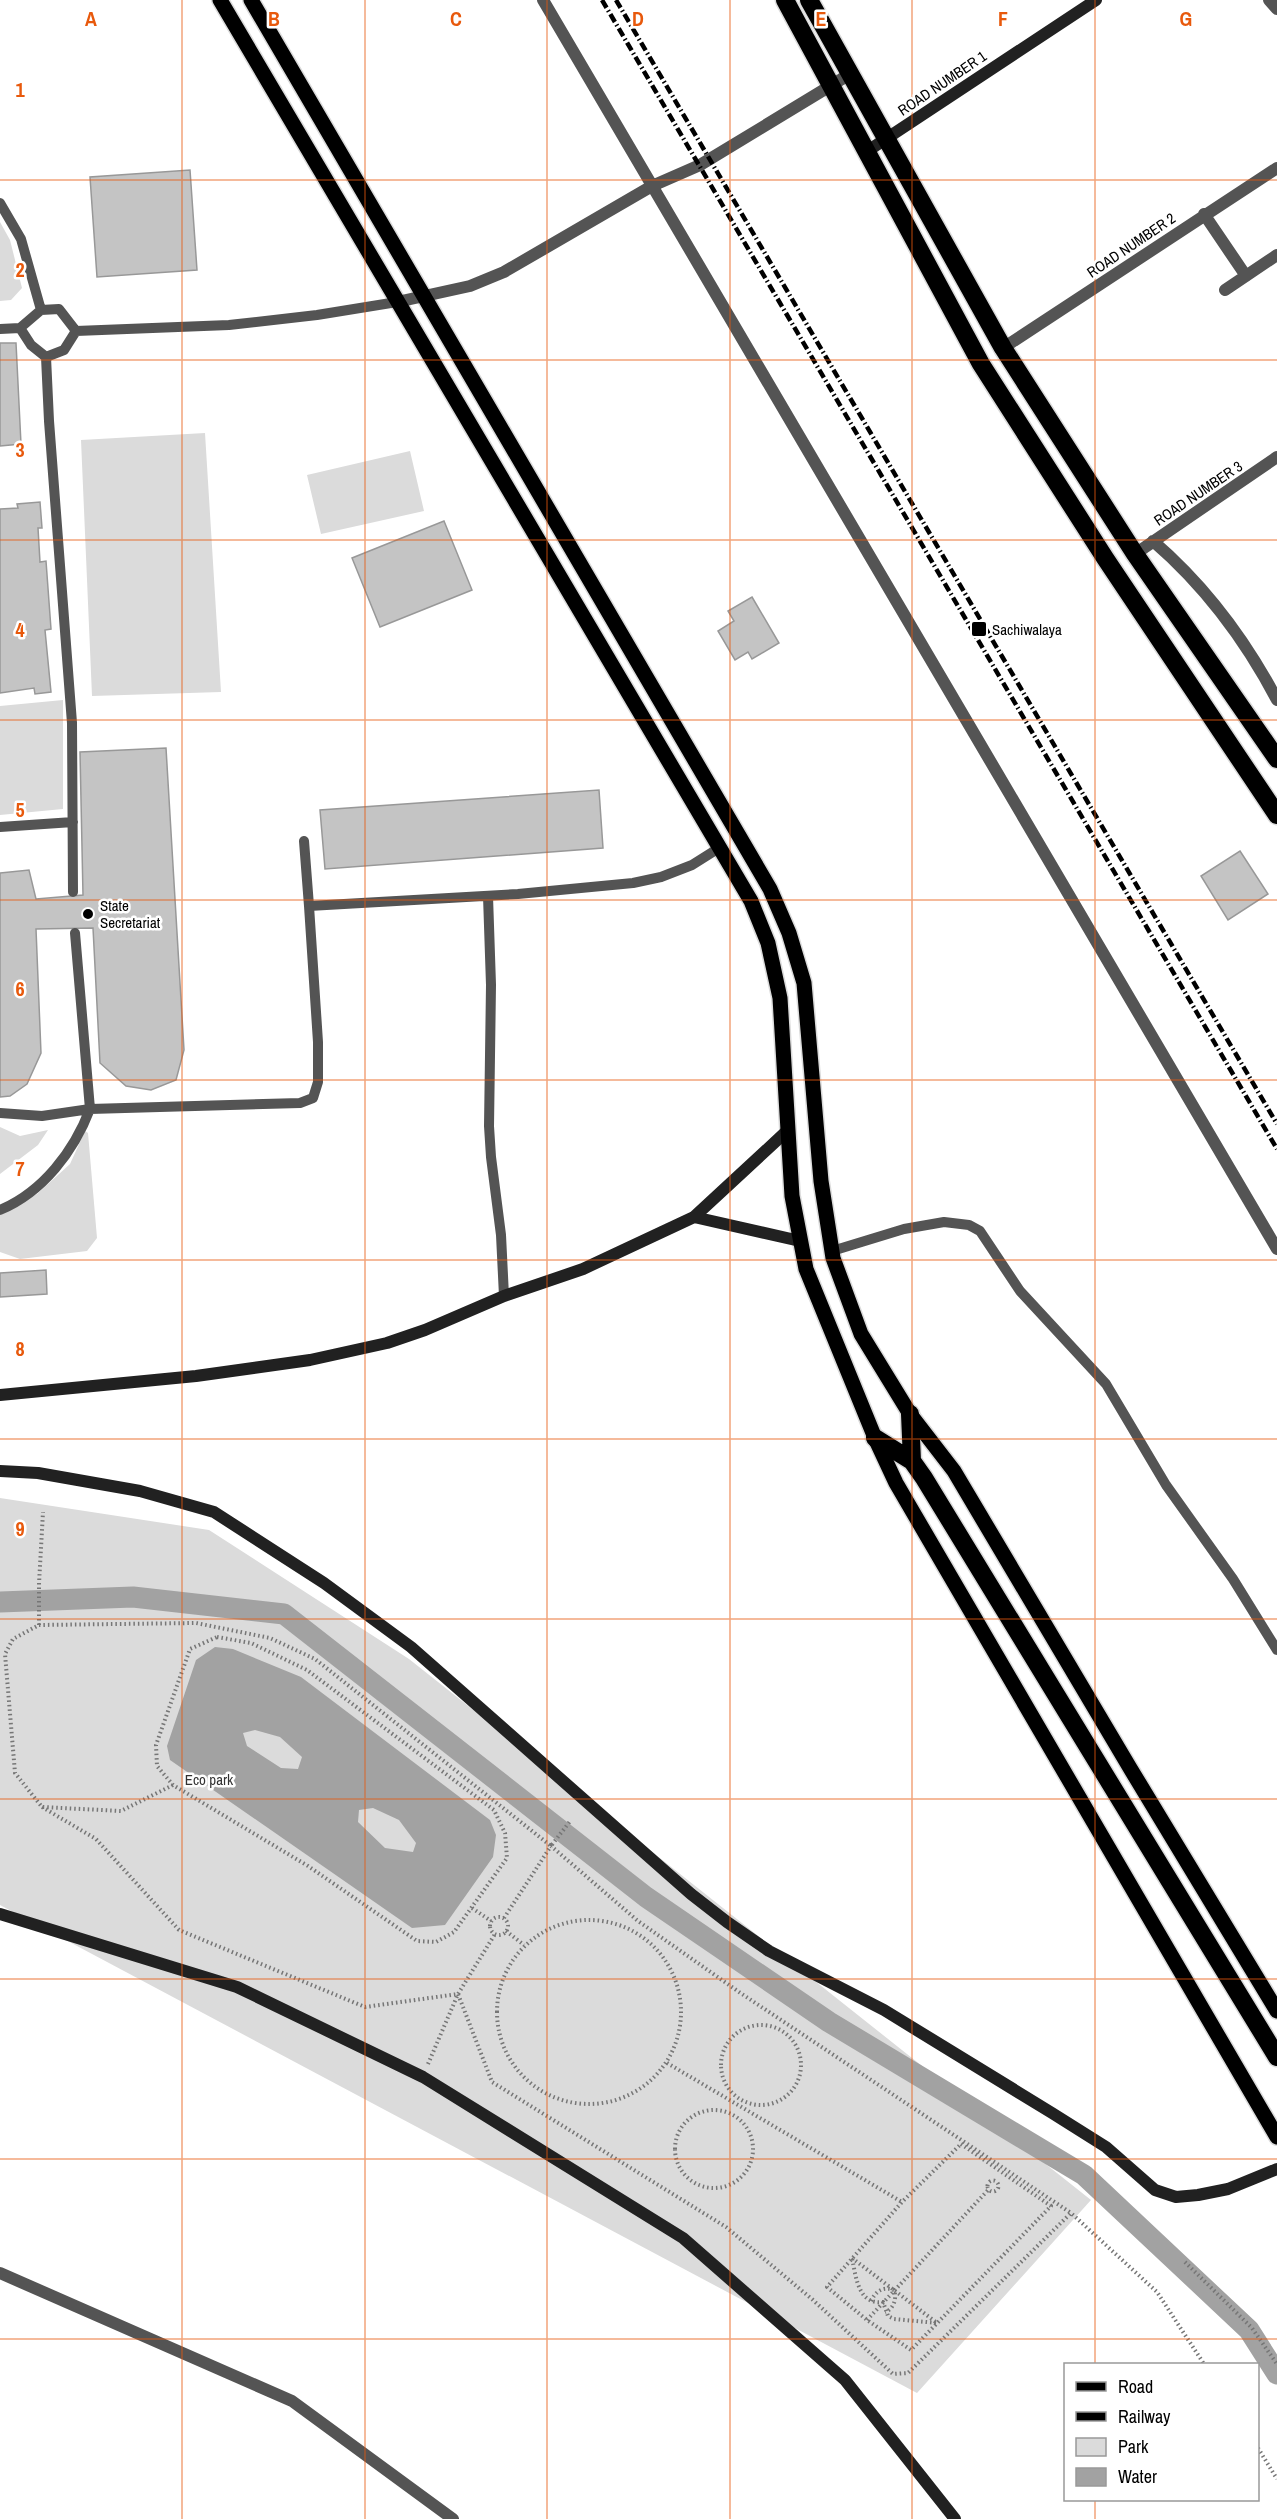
<svg xmlns="http://www.w3.org/2000/svg" width="1277" height="2519" font-family="'Archivo Narrow',sans-serif">
  <style>
    .green { fill: #dbdbdb }
    .water { fill: #a2a2a2; fill-rule: evenodd }
    .lines { fill: none; stroke-linecap: round; stroke-linejoin: round }
    .canal { stroke: #a2a2a2; stroke-width: 21 }
    .building { fill: #c4c4c4; stroke: #989898; stroke-width: 1.5 }
    .primary-casing { stroke: #dbdbdb; stroke-width: 18 }
    .highway-casing { stroke: #dbdbdb; stroke-width: 21 }
    .path { stroke: #767676; stroke-width: 4; stroke-dasharray: 1.5 3; stroke-linecap: butt }
    .lane { stroke: #545454; stroke-width: 10 }
    .street { stroke: #545454; stroke-width: 12 }
    .secondary { stroke: #212121; stroke-width: 12 }
    .primary { stroke: #000; stroke-width: 15 }
    .highway { stroke: #000; stroke-width: 18 }
    .rail { stroke: #000; stroke-width: 4.5; stroke-dasharray: 9 3 1.5 3; stroke-linecap: butt }
    .grid { fill: none; stroke: #e8590c; stroke-width: 1.5; stroke-opacity: 0.55 }
    .poi-dot { fill: #000; stroke: #fff; stroke-width: 2 }
    .labels { text-anchor: middle; dominant-baseline: central; stroke-width: 5; stroke-linejoin: round; paint-order: stroke }
    .street-label { font-size: 15px; fill: #000; stroke: #fff }
    .poi-label { font-size: 15px; fill: #000; stroke: #fff; text-anchor: start }
    .park-label { font-size: 15px; fill: #323232; stroke: #fff }
    .grid-label { font-size: 20px; text-anchor: middle; font-weight: bold; fill: #e8590c; stroke: #fff; stroke-width: 5; stroke-linejoin: round; paint-order: stroke }
  </style>
  <rect width="100%" height="100%" fill="#fff"/>
  <path class="green" d="M0,222L10,240L22,288L11,300L0,301Z
    M205,433L221,692L92,696L81,440Z
    M410,451L424,511L321,534L307,475Z
    M63,700V809L0,815V706Z
    M0,1127L20,1136L48,1130L38,1145L0,1174Z
    M85,1131L88,1133L97,1238L87,1251L20,1259L0,1252V1209L37,1194L70,1164Z
    M0,1498L209,1530L409,1659L1091,2200L917,2393L0,1905Z"/>
  <path class="water" d="M215,1647L233,1649L301,1677L490,1820L496,1835L493,1857L445,1925L412,1928L170,1760L167,1746L196,1660ZM255,1730L280,1737L302,1757L298,1769L281,1768L247,1746L243,1733ZM373,1808L399,1820L416,1843L413,1852L385,1848L358,1822L359,1810Z"/>
  <g class="lines">
    <path class="canal" d="M0,1602L133,1597L284,1614L646,1897L829,2022L1084,2175L1249,2330L1277,2374"/>
  </g>
  <path class="building" d="M190,170L197,270L97,277L90,177Z
    M0,343H16L21,444L0,446Z
    M40,502L42,528H38L40,562L46,561L51,629L45,630L51,692L35,694L34,688L0,693V509L18,508L17,504Z
    M444,521L472,590L380,627L352,558Z
    M752,597L779,643L752,659L748,652L735,660L718,631L734,621L728,611Z
    M166,748L184,1050L176,1080L151,1090L126,1086L100,1063L93,928L36,929L41,1053L27,1084L10,1096L0,1097V873L29,870L36,899L83,895L80,752Z
    M599,790L603,848L325,869L320,810Z
    M1240,851L1268,894L1228,920L1201,876Z
    M46,1270L47,1294L0,1297V1273Z"/>
  <g class="lines">
    <defs>
      <path id="primary" d="M220,0L751,901L768,943L780,998L792,1196L806,1269L875,1438L896,1483L1277,2137
        M251,0L770,889L789,933L804,983L821,1181L833,1258L861,1334L910,1414L954,1471L1130,1768L1277,2011"/>
      <path id="highway" d="M785,0L981,364L1105,558L1277,815
        M809,0L1003,348L1135,554L1277,759
        M910,1414L912,1461
        M875,1438L912,1461L924,1478L1277,2057"/>
    </defs>
    <use href="#primary" class="primary-casing"/>
    <use href="#highway" class="highway-casing"/>
    <path class="path" d="M39,1625V1584L43,1512
      M217,1637L251,1643L307,1670L494,1810L505,1833L507,1858L454,1932L436,1942L417,1941L308,1866L173,1785L157,1766L156,1745L190,1649Z
      M173,1785L121,1811L42,1807L15,1773L5,1654L13,1639L39,1625L196,1623L270,1638L315,1659L551,1846L571,1820
      M42,1807L96,1839L179,1930L365,2007L458,1994L492,2082L726,2227L813,2300L893,2374L908,2373L1071,2213L1157,2292L1204,2364
      M472,1908L491,1921
      M490 1926a9 9 0 1 1 18 0a9 9 0 1 1-18 0Z
      M504,1918L551,1846L638,1921L739,1992L1071,2213
      M497 2012a92 92 0 1 1 184 0a92 92 0 1 1-184 0Z
      M506,1931L524,1945
      M721 2065a40 40 0 1 1 80 0a40 40 0 1 1-80 0Z
      M667,2063L902,2202
      M428,2064L458,1994L495,1934
      M675 2149a39 39 0 1 1 78 0a39 39 0 1 1-78 0Z
      M961,2144L1051,2206L911,2350L867,2320L827,2287L902,2202Z
      M987.5 2186a5.5 5.5 0 1 1 11 0a5.5 5.5 0 1 1-11 0Z
      M852,2258L937,2323L894,2319L888,2316L883,2302C858,2305 856,2277 852,2258Z
      M1185,2262L1252,2328L1277,2364
      M871,2301C876,2291 883,2286 894,2290C897,2298 894,2309 885,2312
      M867,2320L989,2189
      M1258,2448L1277,2479"/>
    <path class="lane" d="M0,203L21,239L41,310
      M0,329L20,328L41,310L59,309L76,331L64,350L46,357L31,345L20,328
      M76,331L229,325L317,315L397,302
      M46,357L49,421L72,723L73,892
      M0,827L73,822
      M304,841L309,906
      M488,896L491,985L489,1126L491,1157L501,1235L504,1296
      M0,1113L42,1116L90,1109L300,1103L313,1098L318,1082V1042L309,906L518,894L633,883L661,877L692,865L719,848
      M0,1210C43,1192 74,1151 90,1109L75,933
      M832,1251L904,1229L944,1222L969,1225L980,1231L1020,1291L1106,1384L1166,1485L1233,1579L1277,1650"/>
    <path class="street" d="M543,0L1277,1249
      M1269,0L1277,9
      M1204,214L1246,276
      M1225,290L1277,255
      M397,302L470,286L504,272L652,186L700,165L850,74
      M1003,348L1277,168
      M1153,541C1204,585 1246,641 1277,700
      M1135,554L1277,457
      M0,2273L292,2401L453,2519"/>
    <path class="secondary" d="M866,152L1096,0
      M694,1217L800,1241
      M0,1395L196,1376L310,1360L387,1343L425,1330L504,1296L583,1269L694,1217L788,1130
      M0,1471L38,1473L140,1491L214,1512L324,1583L411,1647L691,1894L727,1922L769,1951L884,2010L1052,2113L1106,2147L1155,2190L1176,2197L1198,2195L1228,2189L1277,2169
      M0,1914L237,1987L423,2077L683,2238L845,2380L955,2519"/>
    <use href="#primary" class="primary"/>
    <use href="#highway" class="highway"/>
    <path class="rail" d="M602,0L1277,1149
      M616,0L1277,1124"/>
  </g>
  <path class="grid" d="M182,0V2519M365,0V2519M547,0V2519M730,0V2519M912,0V2519M1095,0V2364M0,180H1277M0,360H1277M0,540H1277M0,720H1277M0,900H1277M0,1080H1277M0,1260H1277M0,1439H1277M0,1619H1277M0,1799H1277M0,1979H1277M0,2159H1277M0,2339H1277M1095,2500V2519"/>
  <g class="poi-dot">
    <rect x="971" y="621" width="16" height="16" rx="3"/>
    <circle cx="88" cy="914" r="6"/>
  </g>
  <g class="labels">
    <g class="street-label">
      <text transform="translate(942 83) rotate(-34)">ROAD NUMBER 1</text>
      <text transform="translate(1131 245) rotate(-34)">ROAD NUMBER 2</text>
      <text transform="translate(1198 493) rotate(-34)">ROAD NUMBER 3</text>
    </g>
    <g class="poi-label">
      <text x="992" y="629">Sachiwalaya</text>
      <text x="100" y="905">State<tspan x="100" dy="17">Secretariat</tspan></text>
    </g>
    <g class="park-label">
      <text x="209" y="1779">Eco park</text>
    </g>
  </g>
  <g class="grid-label">
    <text x="91" y="26">A</text>
    <text x="274" y="26">B</text>
    <text x="456" y="26">C</text>
    <text x="638" y="26">D</text>
    <text x="821" y="26">E</text>
    <text x="1003" y="26">F</text>
    <text x="1186" y="26">G</text>
    <text x="20" y="97">1</text>
    <text x="20" y="277">2</text>
    <text x="20" y="457">3</text>
    <text x="20" y="637">4</text>
    <text x="20" y="817">5</text>
    <text x="20" y="996">6</text>
    <text x="20" y="1176">7</text>
    <text x="20" y="1356">8</text>
    <text x="20" y="1536">9</text>
  </g>
  <rect x="1064" y="2363" width="195" height="138" fill="#ffffff" stroke="#999999" stroke-width="1.5"/>
  <rect x="1076" y="2382" width="30" height="9" fill="#000000" stroke="#999999" stroke-width="1.5"/>
  <text x="1118" y="2393" font-size="18" fill="#000000">Road</text>
  <rect x="1076" y="2412" width="30" height="9" fill="#000000" stroke="#999999" stroke-width="1.5"/>
  <text x="1118" y="2423" font-size="18" fill="#000000">Railway</text>
  <rect x="1076" y="2438" width="30" height="18" fill="#dbdbdb" stroke="#999999" stroke-width="1.5"/>
  <text x="1118" y="2453" font-size="18" fill="#000000">Park</text>
  <rect x="1076" y="2468" width="30" height="18" fill="#a2a2a2" stroke="#999999" stroke-width="1.5"/>
  <text x="1118" y="2483" font-size="18" fill="#000000">Water</text>
</svg>
